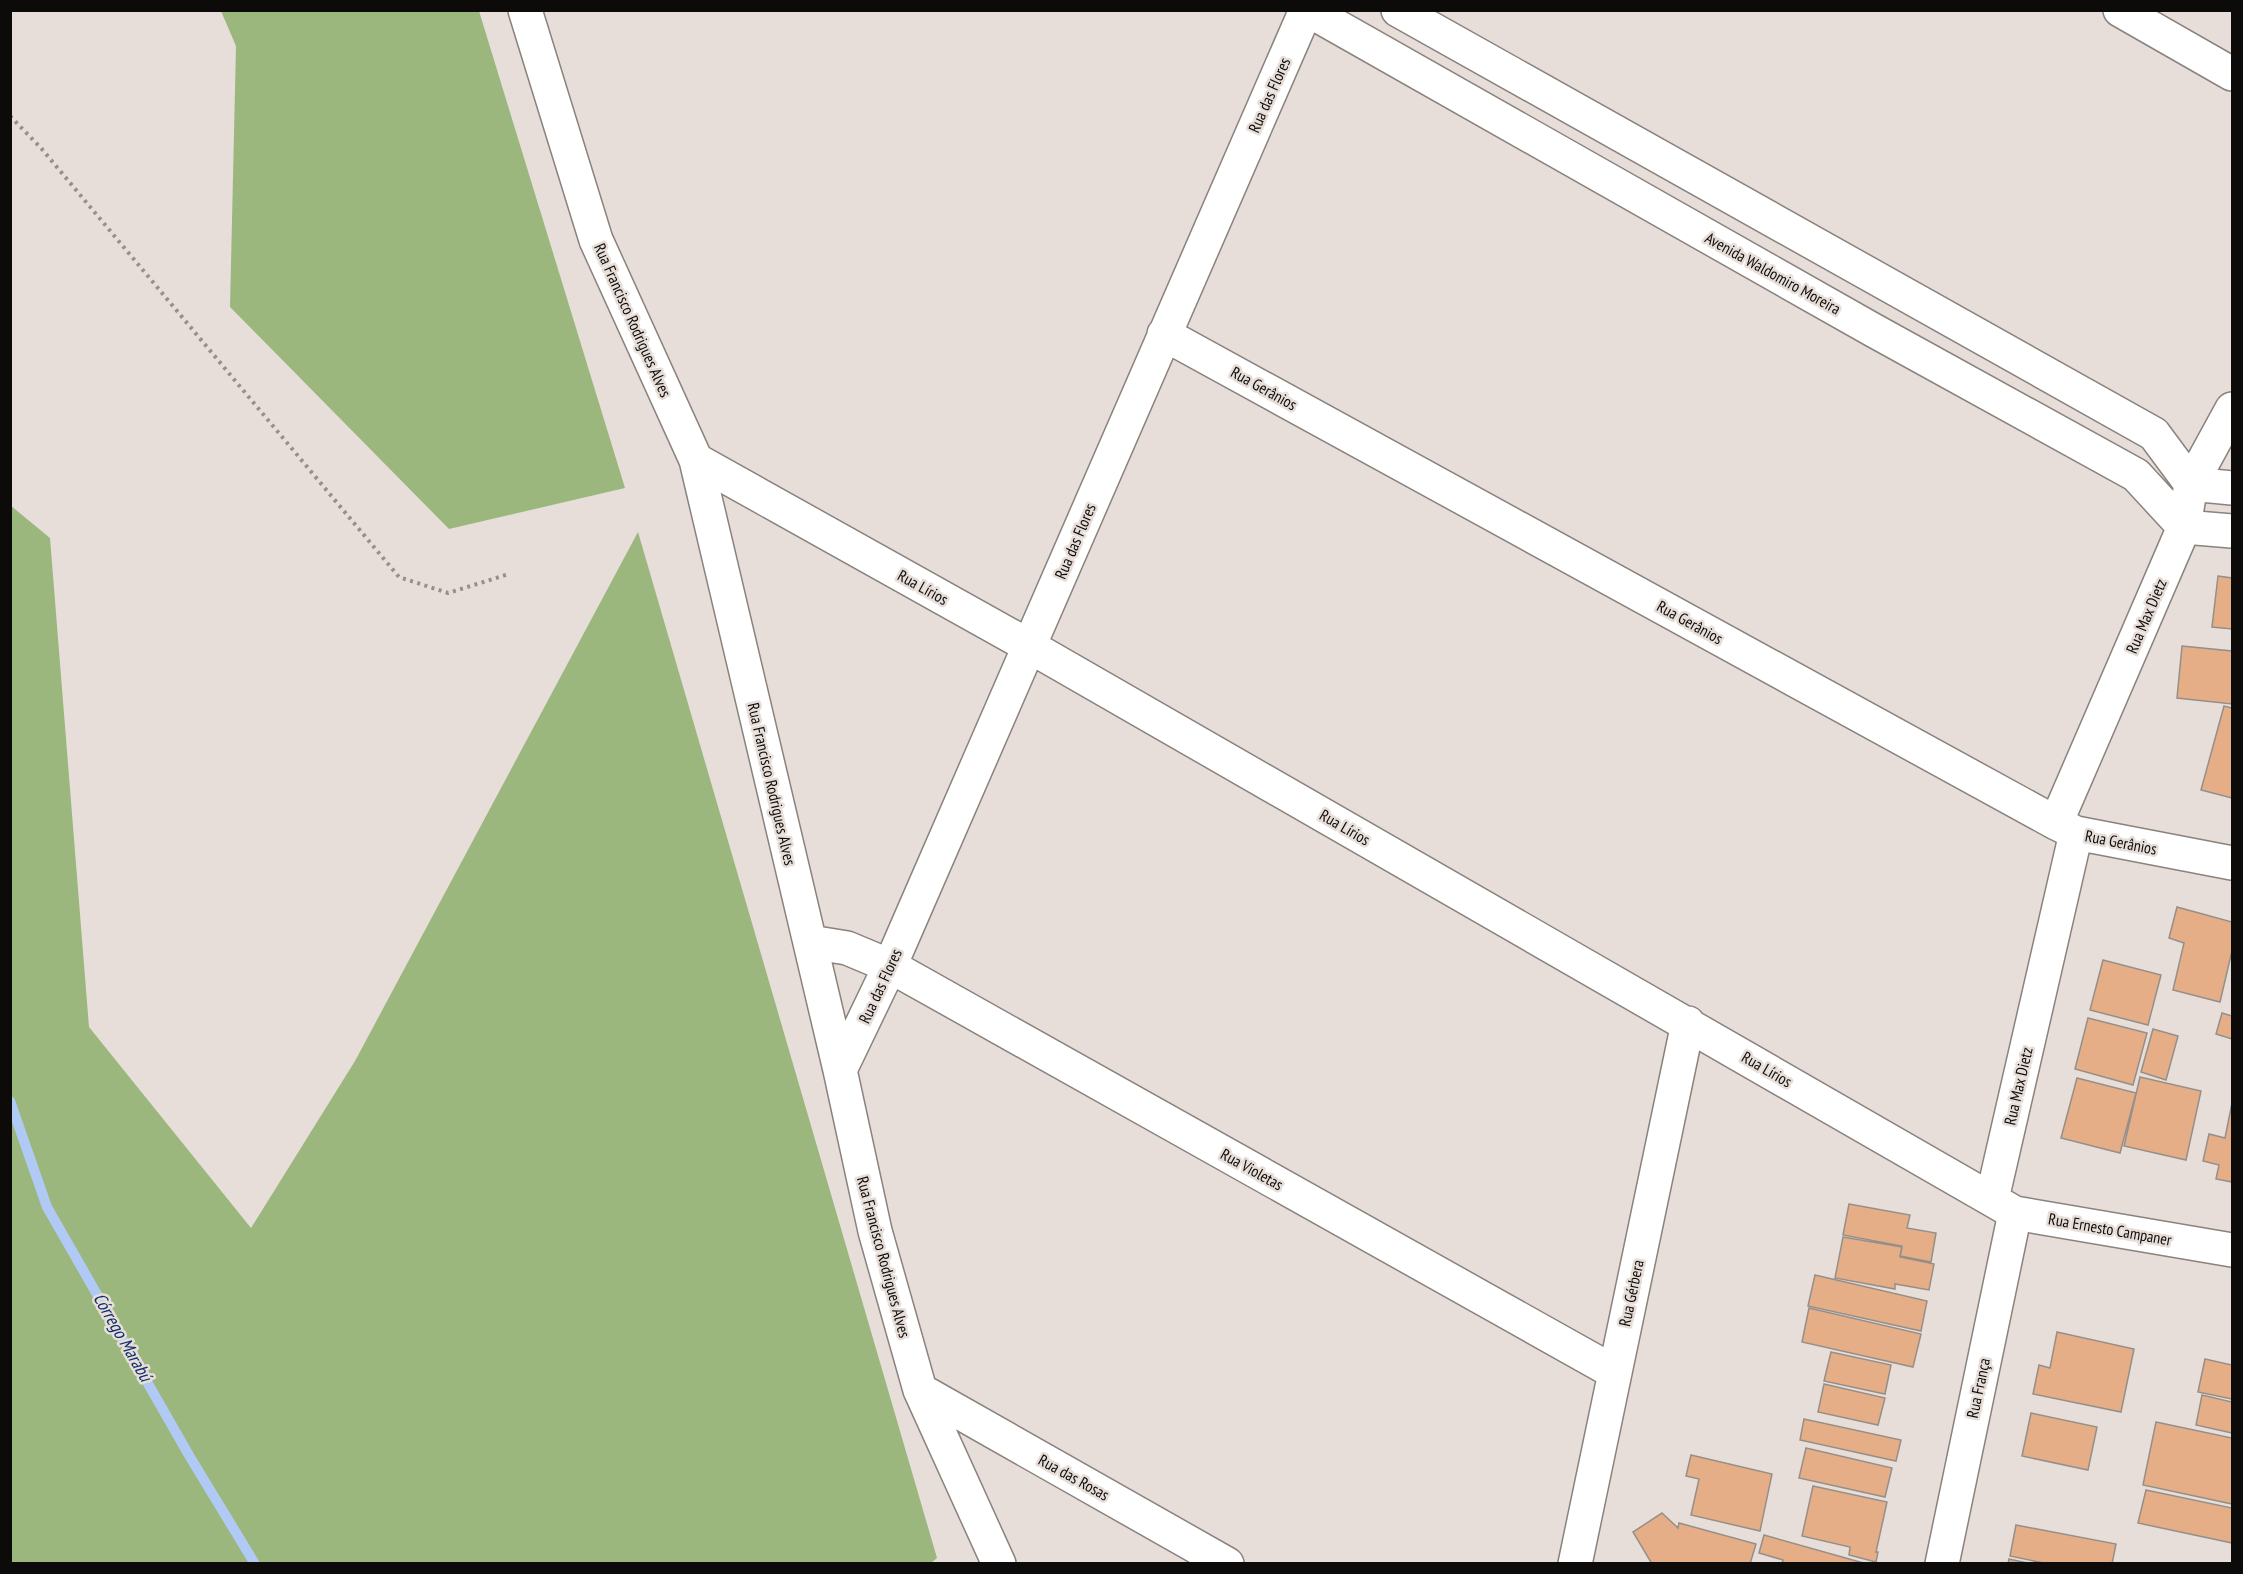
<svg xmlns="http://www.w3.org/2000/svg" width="2243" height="1574" font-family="'PT Sans Narrow',sans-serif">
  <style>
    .forest { fill: #9bb77e }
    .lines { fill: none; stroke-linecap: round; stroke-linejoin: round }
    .stream { stroke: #b1caf5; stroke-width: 10 }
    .building { fill: #e5ae87; stroke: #968f89; stroke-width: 1.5 }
    .minor-casing { stroke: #8a827d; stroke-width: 36 }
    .path { stroke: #968f8b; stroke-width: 4; stroke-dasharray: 3 4.5; stroke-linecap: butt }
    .minor { stroke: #fff; stroke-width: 33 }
    .labels { text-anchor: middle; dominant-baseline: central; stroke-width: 5; stroke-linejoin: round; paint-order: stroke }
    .street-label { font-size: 16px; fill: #0d0b09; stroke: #e7ded9 }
    .water-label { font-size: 18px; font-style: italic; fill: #0d2f6c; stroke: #e7ded9 }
  </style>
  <rect width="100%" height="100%" fill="#e7ded9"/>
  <path class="forest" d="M221,11H479L625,488L449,529L230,307L236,46Z
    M10,505L50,538L89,1027L251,1228L355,1061L638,532L937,1558L931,1563H11Z"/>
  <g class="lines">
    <path class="stream" d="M10,1101L47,1207L190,1457L255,1564"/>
  </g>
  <path class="building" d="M2218,576L2232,578V629L2212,627Z
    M2182,646L2232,651V704L2177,698Z
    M2224,706L2232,708V798L2201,790Z
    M2177,907L2232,922V951L2220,1002L2173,990L2184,943L2169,938Z
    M2103,960L2161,975L2148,1025L2090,1010Z
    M2222,1013L2232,1016V1039L2216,1034Z
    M2088,1018L2147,1033L2133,1085L2075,1069Z
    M2153,1029L2178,1036L2166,1080L2141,1072Z
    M2140,1077L2201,1091L2186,1160L2124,1146Z
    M2077,1078L2136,1093L2120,1153L2061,1138Z
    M2232,1103V1182L2216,1179L2219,1165L2203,1161L2209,1134L2225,1138Z
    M1849,1204L1910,1215L1907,1228L1936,1233L1931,1262L1900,1256L1902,1246L1843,1235Z
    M1843,1237L1902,1247L1900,1257L1934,1264L1929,1290L1895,1284V1289L1835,1278Z
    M1815,1275L1927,1301L1921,1331L1808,1306Z
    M1809,1308L1921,1334L1913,1367L1802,1342Z
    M2057,1332L2134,1349L2121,1412L2033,1394L2039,1365L2050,1368Z
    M1831,1352L1891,1365L1885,1394L1824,1381Z
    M2205,1359L2232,1365V1399L2198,1392Z
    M1824,1384L1885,1398L1878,1425L1818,1412Z
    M2202,1395L2232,1402V1433L2196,1425Z
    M2031,1413L2097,1427L2088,1470L2022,1456Z
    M1804,1419L1901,1440L1896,1461L1800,1440Z
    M2156,1422L2232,1438V1504L2143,1485Z
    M1806,1448L1892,1468L1885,1497L1799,1478Z
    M1691,1455L1772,1474L1760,1531L1691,1515L1699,1479L1686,1476Z
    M1813,1486L1887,1502L1876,1552H1878L1876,1562L1849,1555L1850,1547L1802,1536Z
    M2146,1490L2232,1508V1543L2138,1523Z
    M1662,1513L1678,1528L1679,1523L1756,1544L1750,1564H1652L1633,1532Z
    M2016,1525L2116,1544L2112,1564H2048L2010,1556Z
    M1764,1535L1867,1564H1782L1783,1560L1759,1553Z
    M2009,1559L2032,1564H2008Z"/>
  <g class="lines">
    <defs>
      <path id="minor" d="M525,10L596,240L696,460L840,1070L875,1231L920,1390L999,1564
        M1308,10L1873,330L2136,475L2184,527L2232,531
        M1398,10L2154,434L2191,484L2232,488
        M2120,10L2232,74
        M1164,334L2056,823L2076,833L2232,863
        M696,460L1029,646L2015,1213L2232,1250
        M2056,823L2184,527L2191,484L2232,409
        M810,942L847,948L890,966L1614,1372
        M840,1070L890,966L1306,10
        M1992,1199L2076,833
        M920,1390L1227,1564
        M1575,1564L1688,1023
        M1942,1564L2015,1213"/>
    </defs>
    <use href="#minor" class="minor-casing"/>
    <path class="path" d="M10,116L41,148L399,577L448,593L509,574"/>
    <use href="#minor" class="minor"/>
  </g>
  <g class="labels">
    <g class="street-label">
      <text transform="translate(1269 95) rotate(-66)">Rua das Flores</text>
      <text transform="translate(1773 273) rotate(29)">Avenida Waldomiro Moreira</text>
      <text transform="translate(633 320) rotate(66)">Rua Francisco Rodrigues Alves</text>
      <text transform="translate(1264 388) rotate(29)">Rua Gerânios</text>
      <text transform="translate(1075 541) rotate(-67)">Rua das Flores</text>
      <text transform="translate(923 587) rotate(29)">Rua Lírios</text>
      <text transform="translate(2146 616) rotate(-67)">Rua Max Dietz</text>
      <text transform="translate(1690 622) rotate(29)">Rua Gerânios</text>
      <text transform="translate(772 784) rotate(77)">Rua Francisco Rodrigues Alves</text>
      <text transform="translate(1345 827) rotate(30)">Rua Lírios</text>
      <text transform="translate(2121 842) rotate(11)">Rua Gerânios</text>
      <text transform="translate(880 986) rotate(-65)">Rua das Flores</text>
      <text transform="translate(1767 1069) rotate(30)">Rua Lírios</text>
      <text transform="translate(2018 1086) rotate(-77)">Rua Max Dietz</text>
      <text transform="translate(1252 1169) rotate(29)">Rua Violetas</text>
      <text transform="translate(2110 1229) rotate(10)">Rua Ernesto Campaner</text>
      <text transform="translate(884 1257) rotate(75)">Rua Francisco Rodrigues Alves</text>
      <text transform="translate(1631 1293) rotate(-78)">Rua Gérbera</text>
      <text transform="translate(1978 1388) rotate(-78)">Rua França</text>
      <text transform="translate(1074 1477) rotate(29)">Rua das Rosas</text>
    </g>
    <g class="water-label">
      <text transform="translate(123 1337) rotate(60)">Córrego Marabú</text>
    </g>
  </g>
  <rect width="2243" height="1574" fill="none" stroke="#0d0b09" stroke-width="24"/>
</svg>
